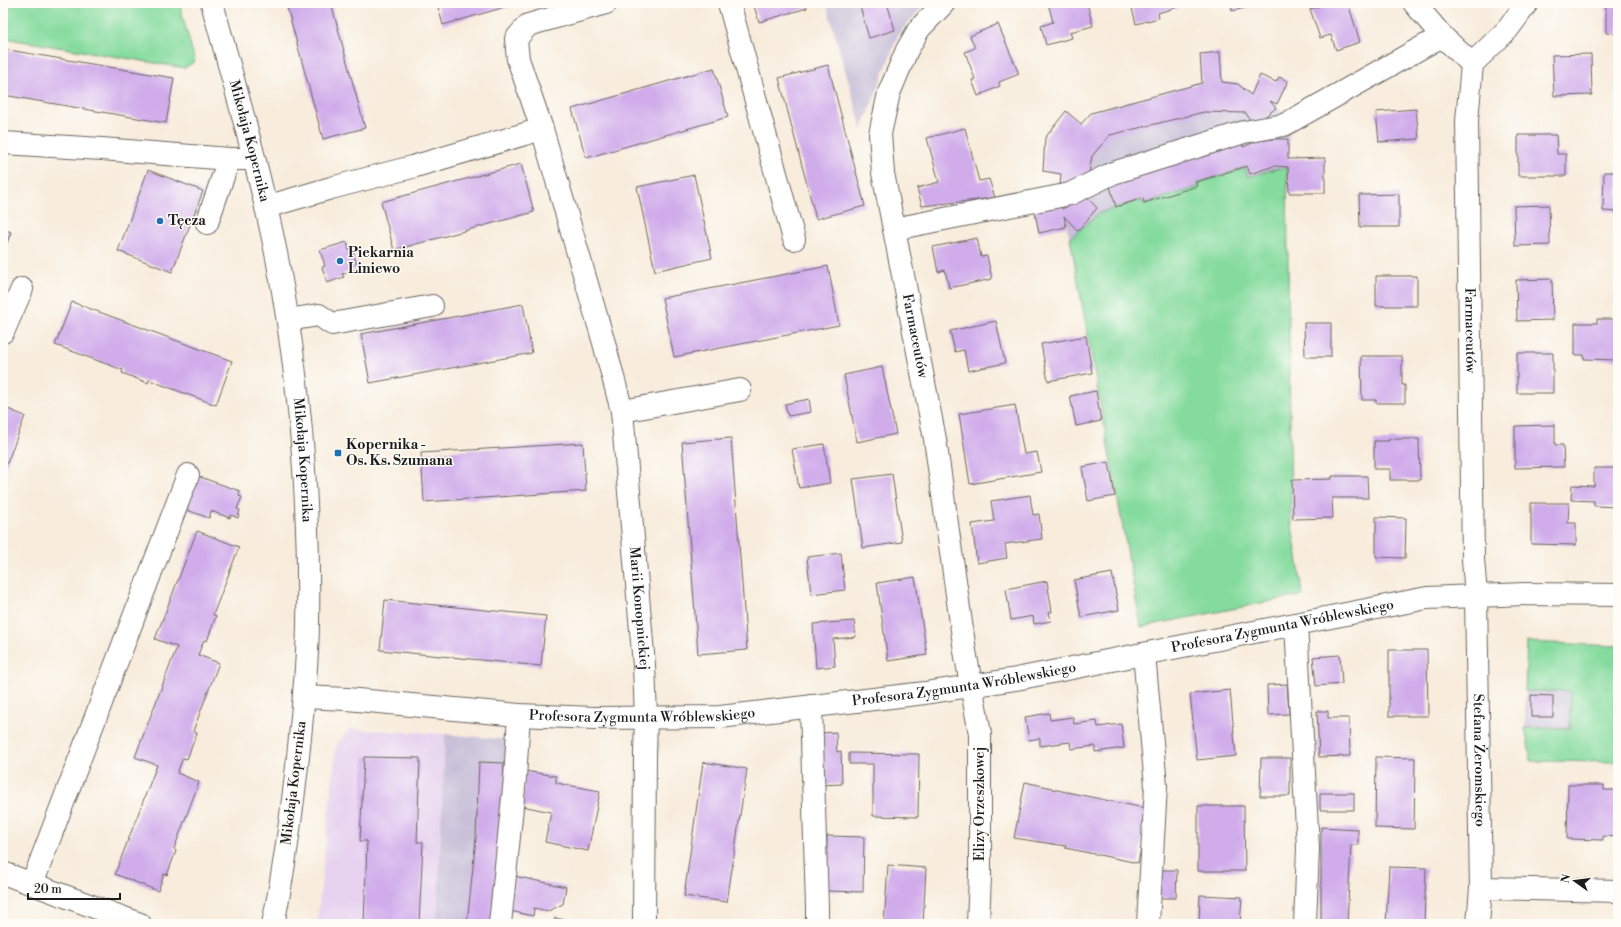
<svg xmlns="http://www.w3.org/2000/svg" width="1621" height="927" font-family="'Libre Bodoni',serif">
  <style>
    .built { fill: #e7d2ef }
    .industrial { fill: #c8bfd8 }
    .green { fill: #85db9e; stroke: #507c5d }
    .building { fill: #d0aceb }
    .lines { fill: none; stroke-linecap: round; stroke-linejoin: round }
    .minor-casing { stroke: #69655f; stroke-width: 24 }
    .minor { stroke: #fff; stroke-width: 22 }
    .poi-dot { fill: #1f6fb2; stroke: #fdfcf7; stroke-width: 1.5 }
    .labels { text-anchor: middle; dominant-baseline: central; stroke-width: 3; stroke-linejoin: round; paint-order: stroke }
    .street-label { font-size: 14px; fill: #1c1c1c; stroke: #fdfcf7 }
    .poi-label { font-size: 14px; font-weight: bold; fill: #1c1c1c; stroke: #fdfcf7; text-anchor: start }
  </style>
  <rect width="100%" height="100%" fill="#fdfcf7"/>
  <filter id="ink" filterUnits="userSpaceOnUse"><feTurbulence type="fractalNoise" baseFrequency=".025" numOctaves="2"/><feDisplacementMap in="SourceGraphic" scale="8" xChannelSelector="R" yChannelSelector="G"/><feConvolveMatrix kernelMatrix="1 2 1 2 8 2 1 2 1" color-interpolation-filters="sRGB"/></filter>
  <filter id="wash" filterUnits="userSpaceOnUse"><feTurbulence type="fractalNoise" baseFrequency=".012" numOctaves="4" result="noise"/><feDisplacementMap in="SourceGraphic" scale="16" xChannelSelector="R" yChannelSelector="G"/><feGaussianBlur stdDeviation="0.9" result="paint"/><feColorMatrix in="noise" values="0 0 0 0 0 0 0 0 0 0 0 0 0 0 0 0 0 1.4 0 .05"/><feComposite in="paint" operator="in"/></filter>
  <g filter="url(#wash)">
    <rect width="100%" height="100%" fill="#f8ecdc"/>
    <path class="built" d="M349,729L445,734L437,924H317L336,746Z"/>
    <path class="industrial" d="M826,3H926L899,33L862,129Z
      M1222,82L1238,83L1252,92L1270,101L1277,106L1283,115L1289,135V157L1287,168L1274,169L1248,177L1245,168L1198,183L1199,187L1143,204L1099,213L1070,238L1062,209L1060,184L1062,165L1077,129L1090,112L1200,83Z
      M1525,691H1570V728H1525Z
      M445,734L512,740L496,924H437Z"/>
    <path class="green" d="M3,3H179L195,61L185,68L3,38Z
      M1245,168L1248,177L1274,169L1287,168L1291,519L1303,595L1141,627L1070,238L1099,213L1141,200L1143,204L1198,187V183Z
      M1527,642L1618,646V762L1531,761L1525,728H1570V691H1525Z"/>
    <g id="blocks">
      <path class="building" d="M286,3H331L365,128L323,139Z
        M437,3H519L443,25Z
        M753,3H806L807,8L759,22Z
        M859,3H887L895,30L869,38Z
        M1048,3H1087L1093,26L1070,32L1072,38L1046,45L1041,26L1053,22Z
        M1134,3H1177L1178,7L1158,13L1159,18L1136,24L1131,4Z
        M1231,3H1253L1254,6L1232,11Z
        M1329,3H1348L1360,42L1336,50L1331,35L1320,38L1310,9Z
        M1606,3H1618V34L1606,33Z
        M998,24L1019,74L999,82L1000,86L978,96L972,80L975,79L965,52L975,48L970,36Z
        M3,49L174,78L166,123L3,95Z
        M1220,52L1222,82L1238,84L1251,95L1260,75L1276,82L1279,77L1288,81L1277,104L1270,101L1276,108L1253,126L1246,113L1204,112L1110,135L1092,156L1087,184L1060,185L1061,174L1043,171L1045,138L1066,111L1081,124L1091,113L1202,83L1200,54Z
        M1591,54L1592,95L1554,96L1552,55Z
        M828,65L865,206L816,219L779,78Z
        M714,68L728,117L586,158L572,109Z
        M1416,109L1419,139L1379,142L1376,112Z
        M965,128L979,181L989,179L995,198L922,206L917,188L939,182L927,138Z
        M1518,135H1556L1557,154H1566V176H1518Z
        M1274,139H1288V159L1325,158V193H1289L1288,167L1274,166L1250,174L1247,166L1196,182L1197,186L1144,203L1143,198L1116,207L1109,183L1242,141L1243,147L1257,141Z
        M521,164L534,212L394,250L381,202Z
        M148,170L203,191L172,272L118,251Z
        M1604,172H1618V212L1603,211Z
        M694,175L712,258L655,271L637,187Z
        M1399,194V227H1360L1359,195Z
        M1086,196L1097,208L1078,231L1064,216L1066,227L1039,233L1034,208L1061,203L1062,209Z
        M1549,205L1550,245L1515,246L1514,206Z
        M3,229L11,232L3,254Z
        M977,238L981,257L987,256L992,279L949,288L945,270L938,272L933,247Z
        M347,242L349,250L352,249L358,269L342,274L344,277L327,283L322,267L325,266L320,250Z
        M828,266L839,325L674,357L662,298Z
        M1376,276H1417V306H1376Z
        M1552,279L1553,320L1517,321L1516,280Z
        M72,302L232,361L216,405L149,380L148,383L122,373L123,370L55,345Z
        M523,304L532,353L370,383L361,334Z
        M1597,319H1618V360L1584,359V355H1575V323H1597Z
        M996,321L1005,363L968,371L964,350L955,352L950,331Z
        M1304,323H1331V357H1305Z
        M1086,336L1092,373L1048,381L1041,344Z
        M1517,353H1553V393H1517Z
        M1361,356H1402V385H1405V403H1376V400H1362Z
        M882,367L896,434L857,442L844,375Z
        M1096,391L1101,421L1076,426L1070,396Z
        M809,399L811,412L788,416L785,404Z
        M1015,405L1024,454L1037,452L1041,472L970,484L959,414Z
        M3,407L25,416L3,474Z
        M1555,425V445H1563L1564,467L1515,468V426Z
        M731,438L747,650L698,654L682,442Z
        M1389,439H1419L1420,480H1390V469H1374V441H1389Z
        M583,443L586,491L424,502L421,453Z
        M824,444L830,483L799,488L792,449Z
        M1109,462L1115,496L1088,501L1082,467Z
        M1594,468H1618V507L1594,506V501L1571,500L1572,485L1594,486Z
        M892,474L902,542L863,548L853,479Z
        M197,476L240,491L239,496L242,497L237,509L240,510L238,518L231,515L230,518L211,511L209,518L184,509Z
        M1332,476H1367L1368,498H1332L1333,518L1293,519L1292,480L1332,479Z
        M1030,495L1033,515L1039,514L1042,539L1005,544L1007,558L977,563L972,524L994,521L991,501Z
        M1531,503H1569L1568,523H1576V545L1531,544Z
        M1376,517L1406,518L1405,558L1376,557Z
        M197,531L239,547L213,615L216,616L207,641L204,640L198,655L219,663L193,731L197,733L187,759L183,758L177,773L199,782L174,849L176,851L167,875L164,874L158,891L115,874L157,765L135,757L177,647L155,639Z
        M841,553L845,590L811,594L807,557Z
        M1112,573L1119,610L1081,617L1074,580Z
        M915,577L927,655L888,661L877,583Z
        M1047,581L1052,612H1049L1051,621L1034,624L1033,616L1011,620L1006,589Z
        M385,600L546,616L541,666L380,650Z
        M854,621L856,637L833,639L835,666L816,668L813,624Z
        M1389,650H1427L1428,716H1389Z
        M1340,655L1342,684L1316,686L1313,657Z
        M1287,684L1289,714L1268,715L1267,685Z
        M1230,690L1236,756L1197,760L1190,694Z
        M1531,695L1553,696V717H1531Z
        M1317,711H1328V718H1349L1350,756L1319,757Z
        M1049,713L1050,720L1073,717L1074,724L1097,721L1098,727L1121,724L1124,748L1095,752V746L1071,749L1070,742L1040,746V738L1029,740L1025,717Z
        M836,732L837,752L841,751L842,784L822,785L821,733Z
        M849,753L919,754L918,817L873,816V764H849Z
        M364,757L420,758L417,842H423L419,924H364L367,841H360Z
        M1376,757L1415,758L1414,829L1375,828Z
        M1261,758H1290V796H1260Z
        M479,762L504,763L501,839L494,924H467L476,838Z
        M703,762L747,769L727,902L684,896Z
        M525,771L556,776V783L600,791L588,851L545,842L551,812L522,806Z
        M1025,782L1052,788V789L1149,809L1138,863L1065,848L1066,846L1014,838Z
        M1568,785H1604V790H1618V837L1603,836V840L1567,839Z
        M1320,793H1354V810H1320Z
        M1198,806H1244L1245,871H1198Z
        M1321,827L1358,829V845H1351L1347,924H1321Z
        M827,836L864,837L863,892L826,891Z
        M888,865L926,868L923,924H884Z
        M1389,867L1426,868L1424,924H1386Z
        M1159,870H1177L1176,898H1157Z
        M514,876L566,887L563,904L548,911L534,908L533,916L510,911Z
        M1200,895L1242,897L1240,924H1199Z
        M555,918L581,923V924H554Z"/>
    </g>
  </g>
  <g filter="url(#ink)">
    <use href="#blocks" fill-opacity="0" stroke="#69655f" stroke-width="1"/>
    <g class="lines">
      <defs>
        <g id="minor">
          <path id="s1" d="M212,3C235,87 260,172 277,258C300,379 310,503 308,626C307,673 302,720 297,766C291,819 284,872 273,924"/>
          <path id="s2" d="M606,3L528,25L516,39L518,59L542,129L604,343L622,411L644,665L646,718L645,754L644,924"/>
          <path d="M729,3L794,239"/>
          <path id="s3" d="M944,3L919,29L907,50L889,93L880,134L883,173L935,439L965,651L980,734V875L978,924"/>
          <path id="s4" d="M1414,3L1442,36L1472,64L1467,121L1473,559L1476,596L1481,888L1478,924"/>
          <path d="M1472,64L1508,29L1527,3"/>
          <path d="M3,143L102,149L229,159H254"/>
          <path d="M266,207L331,188L412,167L542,129"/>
          <path d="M207,223L229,159"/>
          <path d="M894,229L1070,194L1113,173L1244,132L1284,125L1442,36"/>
          <path d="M288,320L319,315L332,324L432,306"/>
          <path d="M3,332L22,289"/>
          <path d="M622,411L740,390"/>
          <path d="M1296,624L1308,848L1305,924"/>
          <path d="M1144,654L1156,786L1148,924"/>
          <path id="s5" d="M304,697L347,699L519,715L594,718L720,717L925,693L1016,679L1427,598L1525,594L1618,595"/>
          <path d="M811,706L817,907V924"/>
          <path d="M3,873L140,924"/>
          <path d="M32,884L188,475"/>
          <path d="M1481,888L1618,891"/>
          <path d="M500,924L515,778L519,715"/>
        </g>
      </defs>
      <use href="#minor" class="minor-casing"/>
      <use href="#minor" class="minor"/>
    </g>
  </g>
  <g class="poi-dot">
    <circle cx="160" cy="221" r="4"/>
    <circle cx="340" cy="261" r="4"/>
    <rect x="334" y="449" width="8" height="8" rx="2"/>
  </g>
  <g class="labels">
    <g class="street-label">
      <text stroke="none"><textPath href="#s1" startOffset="143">Mikołaja Kopernika</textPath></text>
      <text stroke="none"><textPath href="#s4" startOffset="351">Farmaceutów</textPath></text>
      <text stroke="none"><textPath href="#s3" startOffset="354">Farmaceutów</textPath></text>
      <text stroke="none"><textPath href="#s1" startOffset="467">Mikołaja Kopernika</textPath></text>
      <text stroke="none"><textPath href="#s2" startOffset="685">Marii Konopnickiej</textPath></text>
      <text stroke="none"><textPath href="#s5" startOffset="987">Profesora Zygmunta Wróblewskiego</textPath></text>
      <text stroke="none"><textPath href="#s5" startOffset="663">Profesora Zygmunta Wróblewskiego</textPath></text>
      <text stroke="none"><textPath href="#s5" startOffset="339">Profesora Zygmunta Wróblewskiego</textPath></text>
      <text stroke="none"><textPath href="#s4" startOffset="781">Stefana Żeromskiego</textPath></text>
      <text transform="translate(294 783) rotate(-83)">Mikołaja Kopernika</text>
      <text transform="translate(980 804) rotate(-90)">Elizy Orzeszkowej</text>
    </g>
    <g class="poi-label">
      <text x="168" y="221">Tęcza</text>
      <text x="348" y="253">Piekarnia<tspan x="348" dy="16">Liniewo</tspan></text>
      <text x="346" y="445">Kopernika -<tspan x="346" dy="16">Os. Ks. Szumana</tspan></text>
    </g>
  </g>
  <rect width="1621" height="927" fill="none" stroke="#fdfcf7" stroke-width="16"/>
  <g transform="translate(1575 881) rotate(284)" stroke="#fdfcf7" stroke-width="3" paint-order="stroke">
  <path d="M0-3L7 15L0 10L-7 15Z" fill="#1c1c1c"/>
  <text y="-6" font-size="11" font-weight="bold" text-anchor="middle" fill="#1c1c1c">N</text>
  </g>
  <path d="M28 893v6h92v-6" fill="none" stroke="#1c1c1c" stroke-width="2"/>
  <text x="34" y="893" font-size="12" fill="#1c1c1c" stroke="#fdfcf7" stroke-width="3" paint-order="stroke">20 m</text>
</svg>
